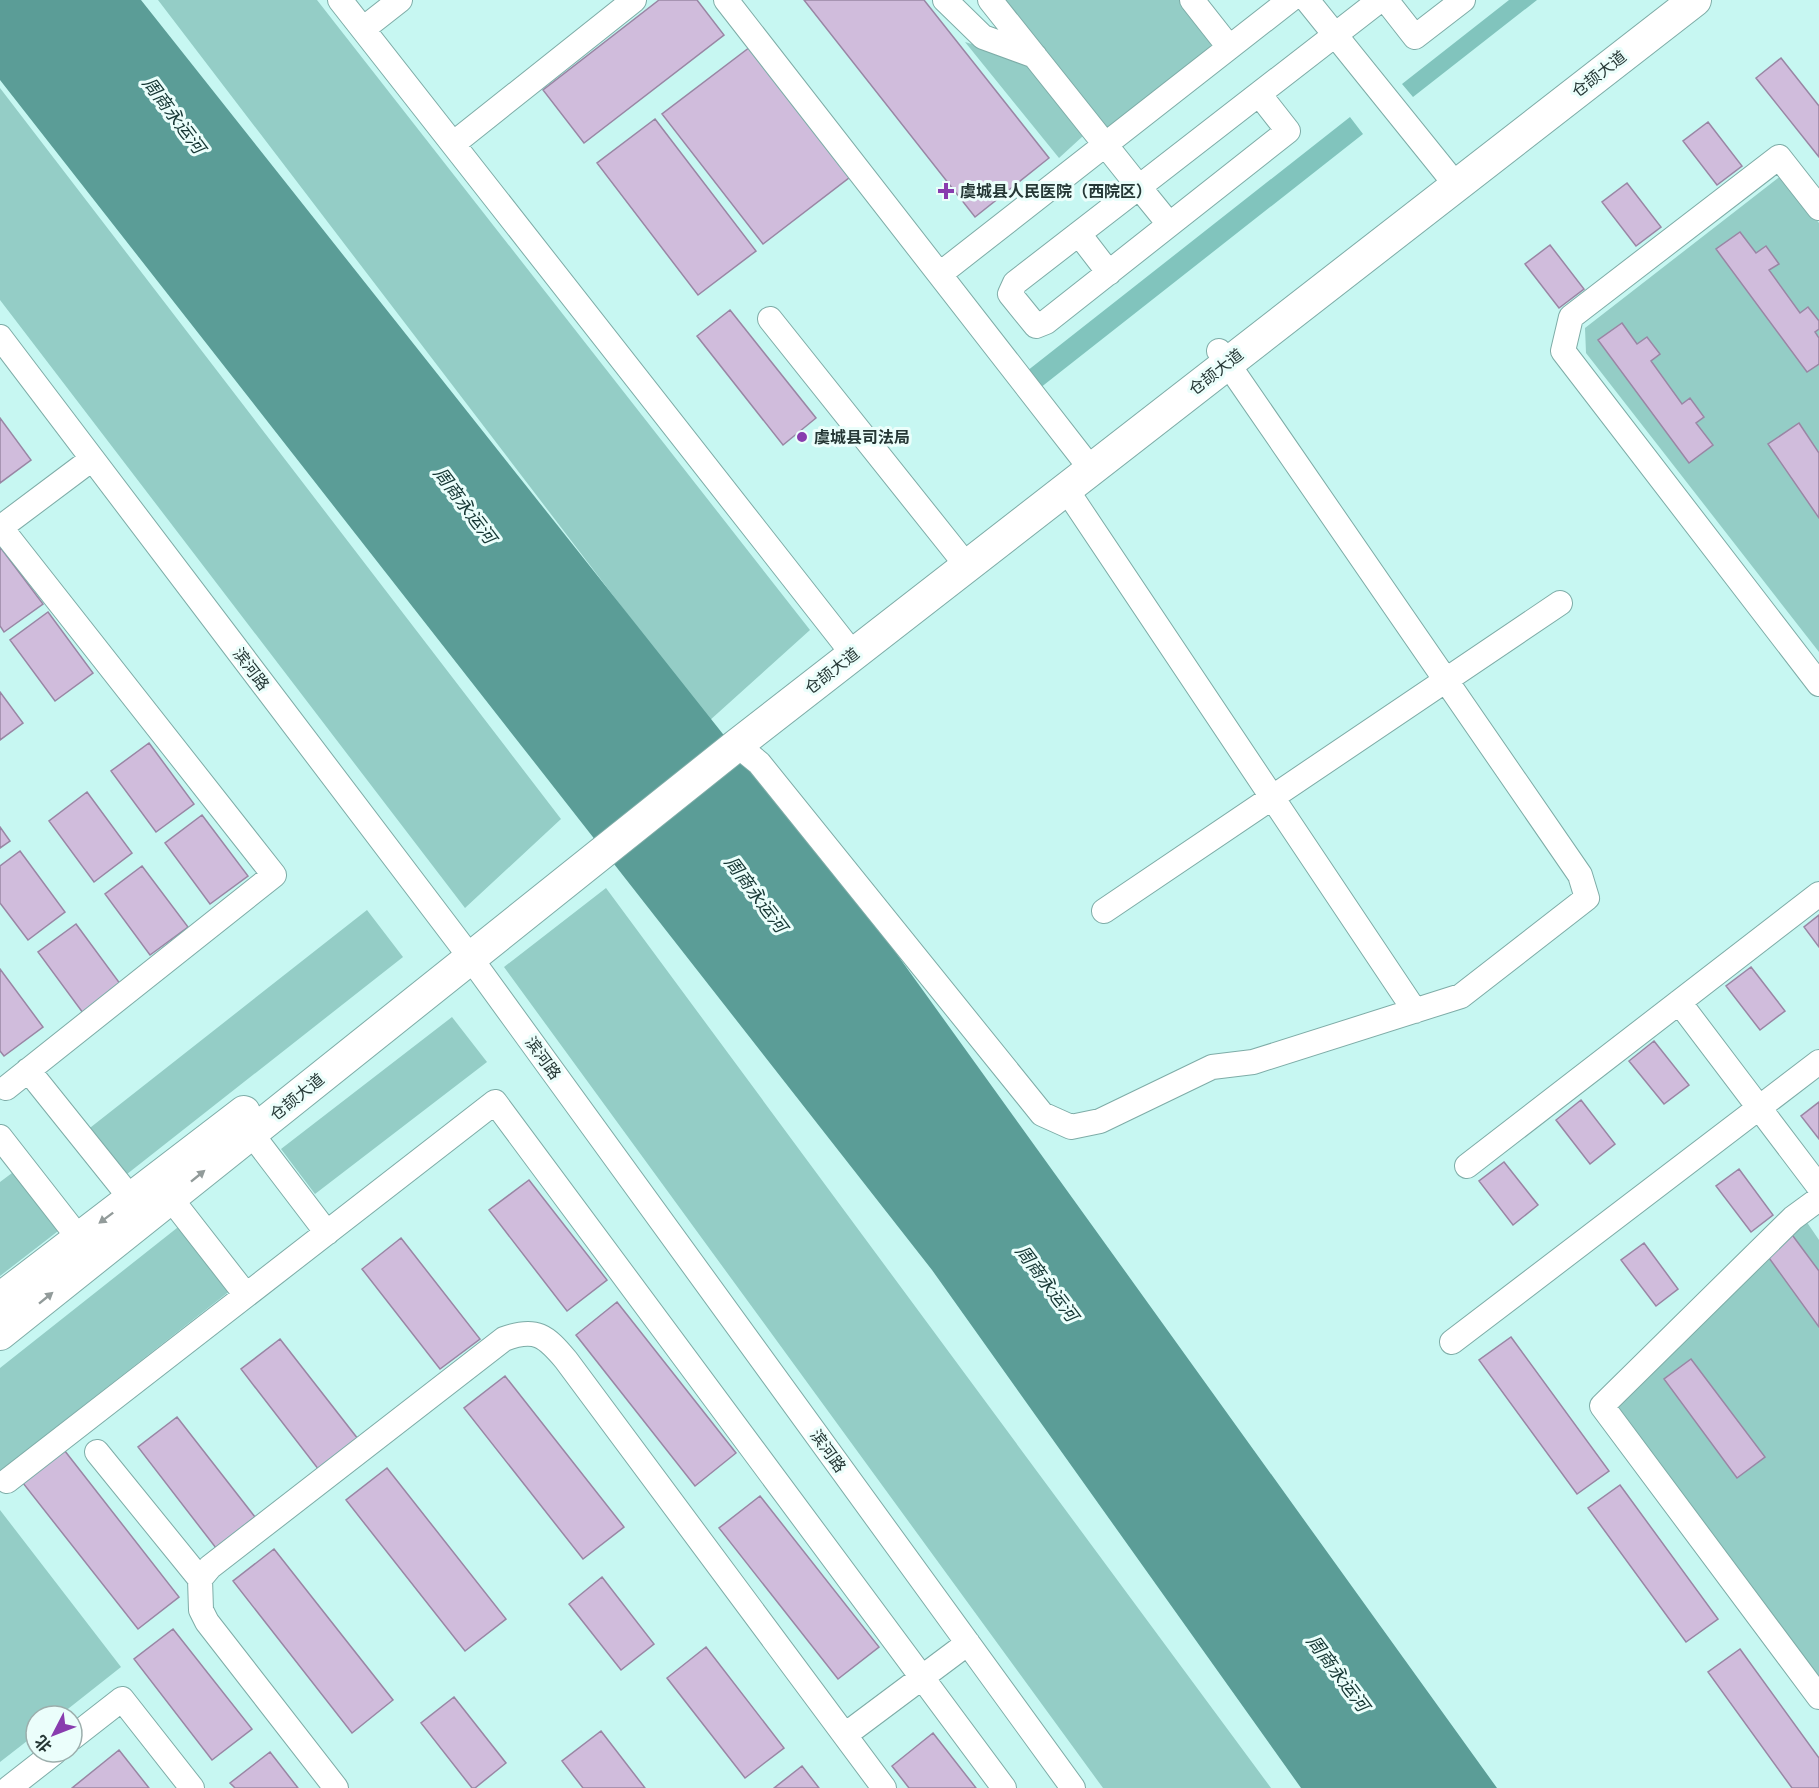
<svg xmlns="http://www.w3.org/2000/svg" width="1819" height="1788" font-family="Raleway,'Noto Sans SC',sans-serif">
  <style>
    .green { fill: #94cdc6 }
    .forest { fill: #81c4bd }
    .water { fill: #5b9d97 }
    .building { fill: #d0bcdc; stroke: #9986a4; stroke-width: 1.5 }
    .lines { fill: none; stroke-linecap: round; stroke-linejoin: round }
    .minor-casing { stroke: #7eaca7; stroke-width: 26 }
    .major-casing { stroke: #7eaca7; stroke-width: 34 }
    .minor { stroke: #fff; stroke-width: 24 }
    .major { stroke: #fff; stroke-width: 32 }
    .oneway { fill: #929b9a }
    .poi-dot { fill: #883cae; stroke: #ebfefb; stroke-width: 2 }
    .labels { text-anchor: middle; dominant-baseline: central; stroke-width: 6; stroke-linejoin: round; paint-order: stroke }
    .street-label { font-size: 16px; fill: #253735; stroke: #ebfefb }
    .poi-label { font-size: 16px; font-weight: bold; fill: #253735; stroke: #ebfefb; text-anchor: start }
    .water-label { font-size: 18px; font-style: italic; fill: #153633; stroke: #ebfefb }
  </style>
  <rect width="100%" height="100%" fill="#c7f7f2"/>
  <path class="green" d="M158,0H317L810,630L709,721Z
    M1003,0H1184L1219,43L1106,131Z
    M965,42L1022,59L1083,136L1059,158Z
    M0,88L561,819L465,908L0,300Z
    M1782,175L1819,223V652L1586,353L1585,328Z
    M606,888L1271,1788H1103L504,967Z
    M367,910L403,957L122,1178L86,1131Z
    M452,1017L487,1062L315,1194L281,1149Z
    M16,1170L62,1228L0,1276V1182Z
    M1804,1218L1819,1240V1681L1614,1410Z
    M182,1224L231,1290L0,1471V1368Z
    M0,1510L121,1667L59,1716H36V1734L0,1762Z"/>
  <path class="forest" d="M1509,0H1537L1413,97L1402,84Z
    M1350,117L1363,134L1040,388L1027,371Z"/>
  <path class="water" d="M0,0H141L891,946L1497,1788H1301L932,1270L0,80Z"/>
  <path class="building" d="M659,0H697L724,35L584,143L543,90Z
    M804,0H924L1049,158L975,217Z
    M754,44L854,174L763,244L662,114Z
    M1781,58L1819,106V157L1756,78Z
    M655,119L756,251L698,295L597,163Z
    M1708,122L1742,166L1717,185L1683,141Z
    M1627,183L1661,227L1636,246L1602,202Z
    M1740,232L1756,253L1766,246L1779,264L1769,270L1800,313L1808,307L1819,321V329L1815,332L1819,338V364L1807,372L1716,249Z
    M1550,245L1584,289L1559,308L1525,264Z
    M730,310L816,418L783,445L697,336Z
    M1622,323L1637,344L1647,337L1660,354L1651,361L1682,404L1690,398L1704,417L1696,423L1713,445L1689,463L1598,340Z
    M0,418L31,460L0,483Z
    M1799,423L1819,453V518L1768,444Z
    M0,547L43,604L4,632L0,626Z
    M48,612L93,673L55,701L10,640Z
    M0,692L23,723L0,740Z
    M149,743L194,804L156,832L111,771Z
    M87,792L132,853L94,882L49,821Z
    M202,815L248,876L210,904L165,843Z
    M0,827L10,841L0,848Z
    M20,851L65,912L28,940L0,903V866Z
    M142,866L188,927L150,955L105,894Z
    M1819,915V947L1804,927Z
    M76,924L121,985L83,1013L38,952Z
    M1751,967L1785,1011L1760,1030L1726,986Z
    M0,969L43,1027L4,1056L0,1051Z
    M1654,1041L1689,1085L1664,1104L1629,1061Z
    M1581,1100L1615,1144L1590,1164L1556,1120Z
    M1819,1102V1139L1801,1116Z
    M1504,1162L1538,1205L1513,1225L1479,1181Z
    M1739,1169L1773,1215L1751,1232L1716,1186Z
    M529,1180L607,1280L567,1311L489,1210Z
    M1790,1232L1819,1271V1327L1764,1251Z
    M401,1238L480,1339L440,1369L362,1269Z
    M1644,1243L1678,1289L1656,1306L1621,1260Z
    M617,1302L736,1453L695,1486L576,1335Z
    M1511,1337L1609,1471L1577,1494L1479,1360Z
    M280,1339L358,1439L319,1470L241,1369Z
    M1691,1359L1765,1457L1737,1478L1664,1379Z
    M505,1376L624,1527L583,1559L464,1408Z
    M177,1417L255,1517L216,1548L138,1447Z
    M61,1446L179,1597L138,1629L19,1478Z
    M387,1468L506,1619L465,1651L346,1500Z
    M1620,1485L1718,1619L1686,1642L1588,1508Z
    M760,1496L879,1647L838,1679L719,1528Z
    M274,1549L393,1700L352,1733L233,1581Z
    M602,1577L654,1644L621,1670L569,1604Z
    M173,1629L252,1729L212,1760L134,1659Z
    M706,1647L784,1748L745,1778L667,1678Z
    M1740,1649L1819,1758V1788H1792L1708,1672Z
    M454,1697L506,1763L475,1788H472L421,1723Z
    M601,1731L645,1788H583L562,1761Z
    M933,1733L976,1788H909L892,1766Z
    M119,1750L149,1788H72Z
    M270,1752L298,1788H235L230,1783Z
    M802,1766L819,1788H774Z"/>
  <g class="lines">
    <defs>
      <path id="minor" d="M340,0L853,654
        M726,0L1091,469
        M945,0L983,37L1035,56
        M990,0L1139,187L1380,0
        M1192,0L1229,47
        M1307,0L1456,185
        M1386,0L1415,37L1463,0
        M363,29L400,0
        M453,144L634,0
        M1819,208L1779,157L1571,317L1563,351L1819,684
        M1169,224L1139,187L1015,283L1010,294L1036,326L1046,322L1288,131L1259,94
        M1079,234L1109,273
        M940,274L1290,0
        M770,319L967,566
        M0,337L461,945L1073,1788
        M1066,489L1415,1011
        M0,528L92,459
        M1,528L274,875L6,1088
        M737,745L759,763L1042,1114L1071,1127L1100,1121L1212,1067L1253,1062L1461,996L1587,898L1580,875L1219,351
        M1104,911L1560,603
        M1679,1002L1819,1187
        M28,1070L141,1211
        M241,1120L327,1233
        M0,1137L89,1251
        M1467,1166L1819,894
        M161,1186L246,1295
        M1819,1199L1793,1218L1602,1406L1819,1697
        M1452,1342L1819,1062
        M97,1452L200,1579
        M7,1481L495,1102L1004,1788
        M845,1735L968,1643
        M72,1738L122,1699L192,1788
        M9,1788L55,1752
        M336,1788L207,1622L201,1610L200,1579L210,1567L504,1339C536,1327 546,1336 566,1360L884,1788"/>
      <path id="major" d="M0,1299L244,1112
        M0,1334L737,745L1695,0"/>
    </defs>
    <use href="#minor" class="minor-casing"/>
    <use href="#major" class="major-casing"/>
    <use href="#minor" class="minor"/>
    <use href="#major" class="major"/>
  </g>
  <defs><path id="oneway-solid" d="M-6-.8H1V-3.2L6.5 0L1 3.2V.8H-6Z" transform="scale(1.5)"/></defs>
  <g class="oneway">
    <use href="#oneway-solid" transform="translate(198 1176) rotate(-39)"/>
    <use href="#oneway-solid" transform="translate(106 1218) rotate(143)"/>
    <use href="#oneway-solid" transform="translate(46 1298) rotate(-39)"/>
  </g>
  <g class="poi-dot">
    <path d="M943 182h6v6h6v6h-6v6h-6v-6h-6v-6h6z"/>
    <circle cx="802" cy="437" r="6"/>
  </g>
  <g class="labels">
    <g class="street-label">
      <text transform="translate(1599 74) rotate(-38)">仓颉大道</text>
      <text transform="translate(1216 372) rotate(-38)">仓颉大道</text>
      <text transform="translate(251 669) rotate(53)">滨河路</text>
      <text transform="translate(832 671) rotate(-38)">仓颉大道</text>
      <text transform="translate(543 1058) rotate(54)">滨河路</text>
      <text transform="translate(297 1097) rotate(-39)">仓颉大道</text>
      <text transform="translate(828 1451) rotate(54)">滨河路</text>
    </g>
    <g class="poi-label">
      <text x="960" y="191">虞城县人民医院（西院区）</text>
      <text x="814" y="437">虞城县司法局</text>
    </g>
    <g class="water-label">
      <text transform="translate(174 115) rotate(53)">周商永运河</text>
      <text transform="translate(465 505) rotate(53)">周商永运河</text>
      <text transform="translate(756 894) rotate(53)">周商永运河</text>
      <text transform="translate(1047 1283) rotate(53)">周商永运河</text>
      <text transform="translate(1338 1673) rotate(53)">周商永运河</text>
    </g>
  </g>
  <g transform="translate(54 1734) rotate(228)"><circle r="28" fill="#ebfefb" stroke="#9caeac" stroke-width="1.5"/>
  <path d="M0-4.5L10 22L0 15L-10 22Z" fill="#883cae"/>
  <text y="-9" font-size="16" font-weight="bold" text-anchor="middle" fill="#253735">北</text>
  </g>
</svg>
